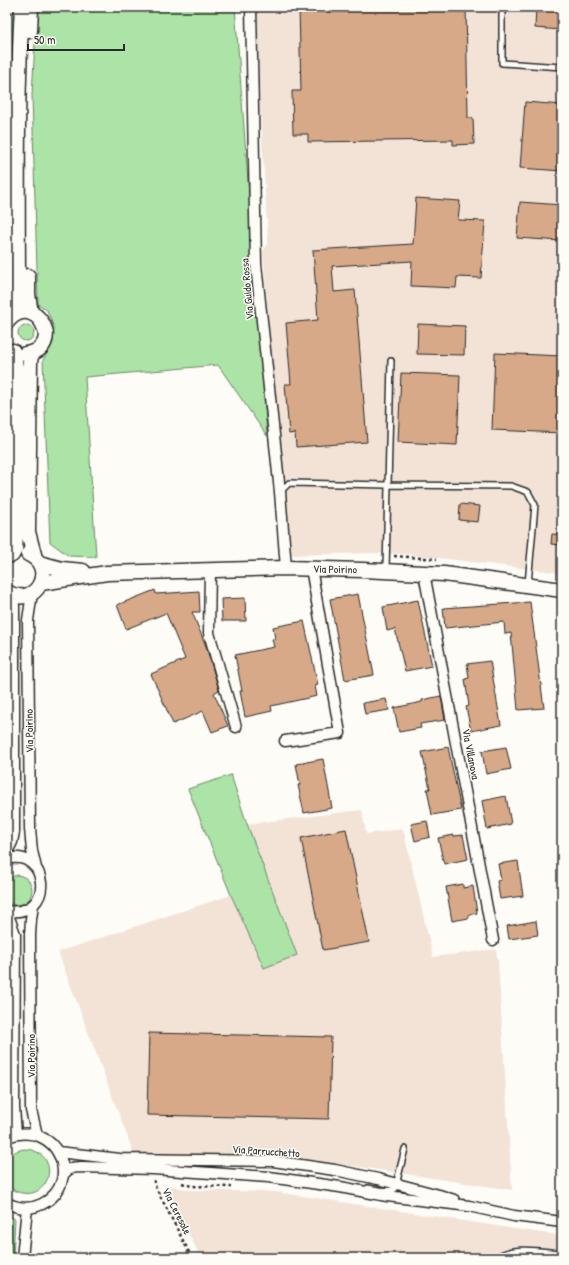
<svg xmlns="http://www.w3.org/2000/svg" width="569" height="1265" font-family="'Patrick Hand',sans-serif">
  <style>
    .built { fill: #f2e3d6 }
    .green { fill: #ace3a6; stroke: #6c8768 }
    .building { fill: #d7a988; stroke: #2b2b2b }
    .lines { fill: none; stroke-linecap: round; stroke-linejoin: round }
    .lane-casing { stroke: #2b2b2b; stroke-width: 8 }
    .street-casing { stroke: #2b2b2b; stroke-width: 13 }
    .secondary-casing { stroke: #2b2b2b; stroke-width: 17 }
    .path { stroke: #2b2b2b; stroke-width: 2.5; stroke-dasharray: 3 3; stroke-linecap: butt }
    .lane { stroke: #fdfcf7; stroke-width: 5 }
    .street { stroke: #fdfcf7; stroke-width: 10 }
    .secondary { stroke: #fdfcf7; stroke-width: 14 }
    .labels { text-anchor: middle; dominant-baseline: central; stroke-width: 3; stroke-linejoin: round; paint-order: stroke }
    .street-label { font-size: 11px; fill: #2b2b2b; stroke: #fdfcf7 }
  </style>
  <rect width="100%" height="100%" fill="#fdfcf7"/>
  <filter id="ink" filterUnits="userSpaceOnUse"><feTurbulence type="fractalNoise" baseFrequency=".025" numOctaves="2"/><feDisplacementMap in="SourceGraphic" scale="8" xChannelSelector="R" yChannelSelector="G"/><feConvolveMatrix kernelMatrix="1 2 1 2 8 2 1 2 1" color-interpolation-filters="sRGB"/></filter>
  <g filter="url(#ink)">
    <path class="built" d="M257,7H562V573L405,554L374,553L288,555L263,253L268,241L260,105Z
      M7,60L12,86L13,113L9,147H7Z
      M231,775L247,824L362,810L366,834L403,829L433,957L496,949L498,962L512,1190L273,1154H134L58,952L231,895L188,789Z
      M7,933L9,937L10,979V1097L7,1126Z
      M164,1184L189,1190L276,1192L562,1236V1258H201Z"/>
    <path class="green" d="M7,7H18L12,86L7,60Z
      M37,7H235L267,436L218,365L85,377L96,557L69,556L50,542L43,360L53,343L54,328L47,310L38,304L32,95Z
      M18 333a8 8 0 1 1 16 0a8 8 0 1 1-16 0Z
      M231,775L247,824L297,955L264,968L231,895L188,789Z
      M18,875C45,881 28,917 7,901V880L14,876Z
      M24,1149C61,1150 53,1199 22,1193C15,1192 10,1188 7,1182C7,1165 3,1153 24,1149Z
      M7,1216L15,1219L13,1258H7Z"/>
    <path class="building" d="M299,7H466L468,118H473L474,144L453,145V140L308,142V134H293L292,91H301Z
      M536,7H562V30L535,28Z
      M525,102L562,105V171L520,168Z
      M416,198L460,201L458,220L485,221L481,278L457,277L456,288L411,286L412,261L332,266L334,292L355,290L367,442L296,447L295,433L289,434L285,384H291L286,323L318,320L313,250L413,244Z
      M520,202L562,205V241L517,238Z
      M418,324L465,326L464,355L417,354Z
      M495,353L562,356V433L492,430Z
      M401,373L460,375L457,445L398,442Z
      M460,504L480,506L478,522L459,520Z
      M552,534L562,535V545L551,544Z
      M155,590L156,594L199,591L200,612H192L206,646L219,690L214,693L228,726L212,732L203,711L173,724L151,674L185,659L166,613L126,629L117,605Z
      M358,594L374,675L345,680L330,599Z
      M245,598L246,621H222L221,599Z
      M418,600L432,666L405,671L395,629L387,631L383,607Z
      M530,602L544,708L518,710L511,633L505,634L504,622L445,628L443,608Z
      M304,621L318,685L315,686L317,696L271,706L272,711L245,717L240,691H242L235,655L274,647L272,639H275L273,627Z
      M490,661L501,725L471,731L466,707L469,706L465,679L469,678L467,664Z
      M441,696L445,720L420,724L421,728L399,732L394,708L422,702V700Z
      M386,699L389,710L365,714L363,703Z
      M448,747L461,810L432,815L427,789H430L422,752Z
      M506,747L511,769L486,774L482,751Z
      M323,759L332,808L304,813L298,785H300L296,764Z
      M506,796L511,824L487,829L482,801Z
      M427,821L430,837L415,841L411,824Z
      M346,829L369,942L323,950L301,838Z
      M454,835V836L463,835L468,859L444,864L438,838Z
      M518,861L523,896L500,899L497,881L501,880L498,864Z
      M463,884V888L473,886L477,913L468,915L469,918L452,921L446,887Z
      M536,921L538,935L509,939L507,926Z
      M149,1033L331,1037L329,1119L147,1115Z"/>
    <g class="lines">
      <defs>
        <path id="lane" d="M502,7V63L562,67
          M281,491L289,483L388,485L511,486L528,492L535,505L528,584
          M386,570L391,361
          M368,1188C376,1189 388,1193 395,1189L405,1149
          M497,1258C511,1245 544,1252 562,1253"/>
        <path id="street" d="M251,7L256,264L280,492L286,568
          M210,570L209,633L236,727
          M424,573L493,940
          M32,593L28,620L30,829L32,851L36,868
          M285,741L340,733L311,568
          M7,852L12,842L14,832V605L11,595
          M7,859C49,848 56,918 7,911
          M33,905L31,919L30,935L31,1110L37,1135
          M7,912L15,934L14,1107L16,1134
          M7,1137C58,1118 84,1183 42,1204C30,1210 19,1209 7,1203
          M58,1152L120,1159L273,1161L335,1170L378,1179L439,1195L454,1200
          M63,1175C69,1168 72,1167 81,1167L153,1169L269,1177L340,1187L387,1196L469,1206L514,1216L562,1222
          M22,1258L27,1208"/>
        <path id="secondary" d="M30,31L31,7
          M28,276V294L31,313
          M16,314L18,304C18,205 16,106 22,7
          M7,322C35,288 68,350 25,354
          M32,353L30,361L28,532L35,558
          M12,555L15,549L16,532V367L13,351
          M39,563L62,569L83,571
          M41,583L107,573L286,568L363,570L444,574L562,590
          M7,592C36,610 58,567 28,554"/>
      </defs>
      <use href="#lane" class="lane-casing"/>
      <use href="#street" class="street-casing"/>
      <use href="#secondary" class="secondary-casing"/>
      <path class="path" d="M394,556L437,559
        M154,1180V1184L192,1258
        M182,1183L191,1186L231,1187"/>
      <use href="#lane" class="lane"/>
      <use href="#street" class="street"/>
      <use href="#secondary" class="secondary"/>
    </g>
  </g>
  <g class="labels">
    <g class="street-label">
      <text transform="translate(247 289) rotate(-95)">Via Guido Rossa</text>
      <text transform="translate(335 569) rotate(1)">Via Poirino</text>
      <text transform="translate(29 731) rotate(-91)">Via Poirino</text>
      <text transform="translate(471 754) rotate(79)">Via Villanova</text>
      <text transform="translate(31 1056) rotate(-90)">Via Poirino</text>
      <text transform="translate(266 1151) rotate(4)">Via Parrucchetto</text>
      <text transform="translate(177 1211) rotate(63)">Via Ceresole</text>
    </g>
  </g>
  <rect width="569" height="1265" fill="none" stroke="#fdfcf7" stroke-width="24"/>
  <rect x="12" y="12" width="545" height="1241" fill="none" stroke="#2b2b2b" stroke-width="1.5" filter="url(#ink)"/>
  <path d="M28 44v6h96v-6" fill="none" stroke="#2b2b2b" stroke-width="2"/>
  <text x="34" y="44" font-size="12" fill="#2b2b2b" stroke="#fdfcf7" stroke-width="3" paint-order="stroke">50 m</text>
</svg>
